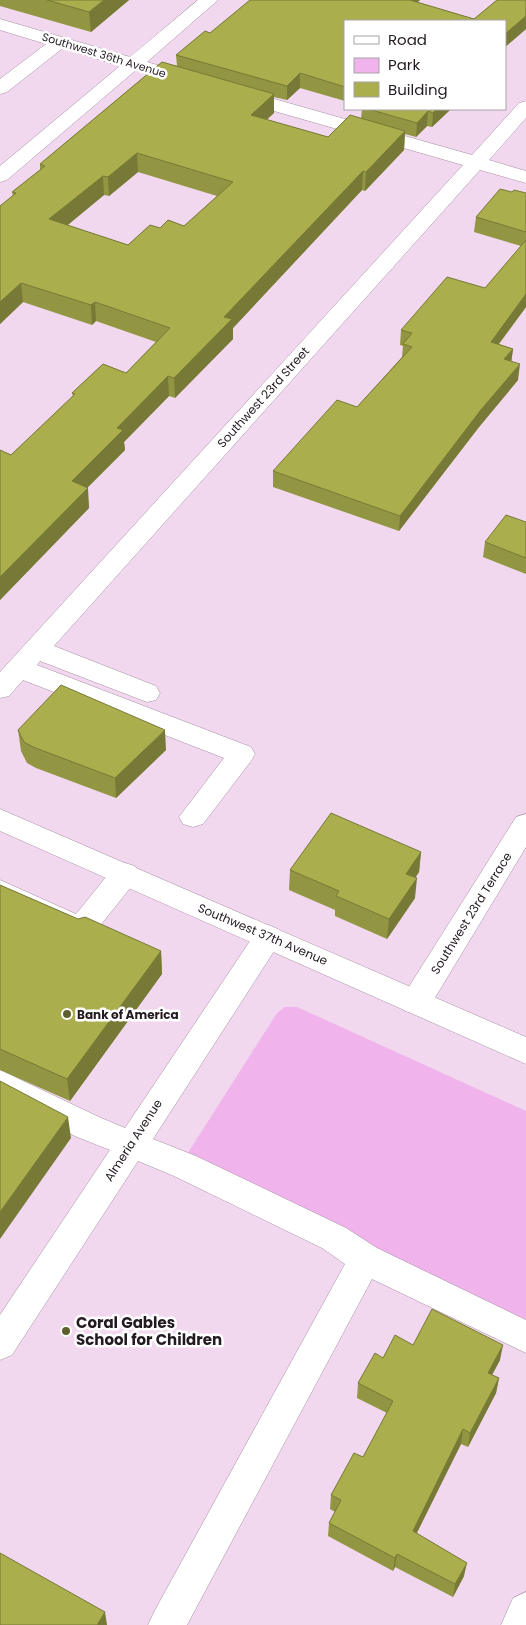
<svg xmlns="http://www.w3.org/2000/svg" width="526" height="1625" font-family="Poppins,sans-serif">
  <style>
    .green { fill: #f0b3eb }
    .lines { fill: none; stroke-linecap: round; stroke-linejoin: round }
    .minor-casing { stroke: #a58ea2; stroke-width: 1 }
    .major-casing { stroke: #a58ea2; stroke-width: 1 }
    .minor { fill: #fff; fill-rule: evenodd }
    .major { fill: #fff; fill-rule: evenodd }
    .wall { fill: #929642; fill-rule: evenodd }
    .shaded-wall { fill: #777a36 }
    .building { fill: #aaae4d; stroke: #777a36; fill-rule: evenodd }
    .poi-dot { fill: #5d602d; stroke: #fff; stroke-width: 2 }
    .labels { text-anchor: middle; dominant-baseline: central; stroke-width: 5; stroke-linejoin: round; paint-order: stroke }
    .far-street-label { font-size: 11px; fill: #231a22; stroke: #fff }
    .street-label { font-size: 12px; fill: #231a22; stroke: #fff }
    .poi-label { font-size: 12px; font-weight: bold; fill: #231a22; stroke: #fff; text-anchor: start }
    .near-poi-label { font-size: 15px; font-weight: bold; fill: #231a22; stroke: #fff; text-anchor: start }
  </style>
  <rect width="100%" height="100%" fill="#f1d8ee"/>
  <path class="green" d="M285,1007H297L526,1111V1320L186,1156L277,1013Z"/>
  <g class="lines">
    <defs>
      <path id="minor" d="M198,0H218L147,62L195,76L197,80L195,84L188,86L136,70L7,180L0,182V166L120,66L63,48L7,92L0,94V79L46,44L0,30V19L130,57Z
        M239,89L472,155L519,103L526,101V118L489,160L526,171V183L480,170L54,646L156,686L160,693L156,700L147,702L40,661L37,665L251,747L255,754L251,761L203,824L193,827L183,824L179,817L224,758L23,680L9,696L0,698V672L463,165L232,99L230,95L232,91Z
        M526,814V847L427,1011L416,1014L405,1011L401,1002L405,993L516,817Z
        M125,863L135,866L139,874L135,882L91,937L81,940L0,904V880L76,914L115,866Z
        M268,925L278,929L283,937L278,945L153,1139L196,1156L346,1228L377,1248L526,1320V1353L372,1279L187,1625H148L154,1612L345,1264L322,1248L174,1176L138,1161L12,1355L0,1360V1315L110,1150L77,1137L0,1098V1070L99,1117L125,1128L258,929Z
        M526,1592V1625H501L513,1598Z"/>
      <path id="major" d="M0,809L526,1037V1064L0,831Z"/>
    </defs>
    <use href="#minor" class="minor-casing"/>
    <use href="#major" class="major-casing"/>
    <use href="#minor" class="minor"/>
    <use href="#major" class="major"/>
  </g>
  <path class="wall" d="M0,0H129L91,32L0,6Z
    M250,0H420L417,2L474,19L497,0H526V29L505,47V21H345V101L300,88L287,100L274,97V113L266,120L328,137L350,115L361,119L362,109H451L432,127L427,126L416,137L405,134L404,150L365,191L362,190L233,328V339L175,398L169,396L124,442L125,450L87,488L89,508L0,600V450L11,455L73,396L72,393L103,364L126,373L156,342L96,321L92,325L23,302L0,324V206L13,196L12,192L40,170V164L162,62L177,66L176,55L205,31L210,33ZM138,172L217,196L184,226L168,220L160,228L150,225L128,245L67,225L104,195L109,196Z
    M512,192L526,193V307L499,344L513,349L511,362L518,380L479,427L399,531L273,487V471L357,407L402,357L403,346L400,345L401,330L485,288L521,246L474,232L476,217Z
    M526,522V574L483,557L485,542Z
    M18,730L166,750L116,798L36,768L27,763L21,751Z
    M421,852L419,872L415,877V898L387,939L335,916V910L289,890L290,870Z
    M0,885L78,919L161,951L162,974L70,1101L0,1070Z
    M413,1345L500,1360L492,1375L499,1378L496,1393L468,1447L461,1444L416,1533L464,1576L453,1597L395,1567L393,1571L328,1536L329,1523L335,1512L330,1509L331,1495L363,1457L387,1413L357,1398L358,1383L383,1358Z"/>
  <path class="shaded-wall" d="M104,0H129L91,32L89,12Z
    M407,0H420L406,13Z
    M526,16V29L505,47V34Z
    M300,73V88L287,100V86Z
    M274,94V113L251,134V115Z
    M437,109H451L432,127L433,113Z
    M428,111L427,126L416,137L417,123Z
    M405,131L404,150L365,191L366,172Z
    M137,153L138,172L109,196L108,177Z
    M363,171L362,190L233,328V339L175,398L174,378L224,317Z
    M103,176L104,195L51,239L49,219Z
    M21,283L23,302L0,324V302Z
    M526,294V307L489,357L491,342Z
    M95,302L96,321L92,325L91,305Z
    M513,349L511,364L504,359Z
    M520,364L518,380L479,427L399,531L400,516L480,411Z
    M168,376L169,396L124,442L125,450L74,501L72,481L117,428Z
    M88,488L89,508L0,600V577Z
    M165,730L166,750L116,798L115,778Z
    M421,852L419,872L405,894L406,874Z
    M417,878L415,898L387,939L389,919Z
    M161,951L162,974L70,1101L67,1079Z
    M68,1117L71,1138L0,1239V1212Z
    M503,1345L500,1360L485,1388L488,1373Z
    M499,1378L496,1393L468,1447L470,1433Z
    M463,1429L461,1444L411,1545L413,1531Z
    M397,1554L395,1567L393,1571L395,1558Z
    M467,1563L464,1576L453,1597L455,1584Z
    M105,1612L107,1625H97Z"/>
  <path class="building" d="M47,0H104L89,12Z
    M250,0H410L474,19L497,0H526V16L505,34V21H345V87L300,73L287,86L176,55L205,31L210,33Z
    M162,62L274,94L251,115L328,137L350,115L405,131L366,172L363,171L224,317L232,319L174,378L168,376L117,428L123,430L72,481L88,488L0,577V450L11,455L75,394L72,393L103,364L126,373L170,328L95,302L91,305L21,283L0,302V206L16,193L12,192L45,166L40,164ZM137,153L233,182L184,226L168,220L160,228L150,225L128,245L49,219L103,176L108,177Z
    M368,109H437L433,113L428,111L417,123Z
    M500,189L512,192L514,190L526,193V232L476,217Z
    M526,240V294L491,342L513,349L504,359L520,364L480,411L400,516L273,471L337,400L357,407L412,347L403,344L412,333L401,330L447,277L485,288Z
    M506,515L526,522V558L485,542Z
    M61,685L165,730L115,778L33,747L24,742L18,730Z
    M331,813L421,852L406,874L417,878L389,919L336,896L339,891L290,870Z
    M0,885L78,919L85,917L161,951L67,1079L0,1049Z
    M0,1081L68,1117L0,1212Z
    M432,1309L503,1345L488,1373L499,1378L470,1433L463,1429L413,1531L467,1563L455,1584L397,1554L395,1558L329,1523L341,1500L331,1495L354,1453L363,1457L393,1401L358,1383L375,1353L383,1358L395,1335L413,1345Z
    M0,1553L105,1612L97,1625H0Z"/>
  <g class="poi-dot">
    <circle cx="67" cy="1014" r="5"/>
    <circle cx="66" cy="1331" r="5"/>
  </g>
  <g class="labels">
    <g class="far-street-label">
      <text transform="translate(104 55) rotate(17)">Southwest 36th Avenue</text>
    </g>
    <g class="street-label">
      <text transform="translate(263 397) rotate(-48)">Southwest 23rd Street</text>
      <text transform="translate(471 913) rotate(-58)">Southwest 23rd Terrace</text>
      <text transform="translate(263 934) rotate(23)">Southwest 37th Avenue</text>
      <text transform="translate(133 1140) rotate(-57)">Almeria Avenue</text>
    </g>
    <g class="poi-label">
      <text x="77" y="1014">Bank of America</text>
    </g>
    <g class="near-poi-label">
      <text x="76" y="1322">Coral Gables<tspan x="76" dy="17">School for Children</tspan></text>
    </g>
  </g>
  <rect x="344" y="20" width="162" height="90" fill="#ffffff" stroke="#a7a3a7"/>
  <rect x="354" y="36" width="25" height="8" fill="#ffffff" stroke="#a7a3a7"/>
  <text x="388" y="45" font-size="15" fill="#231a22">Road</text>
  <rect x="354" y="58" width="25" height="15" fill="#f0b3eb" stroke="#a7a3a7"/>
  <text x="388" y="70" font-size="15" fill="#231a22">Park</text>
  <rect x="354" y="82" width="25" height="15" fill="#aaae4d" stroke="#a7a3a7"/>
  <text x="388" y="95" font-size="15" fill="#231a22">Building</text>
</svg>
